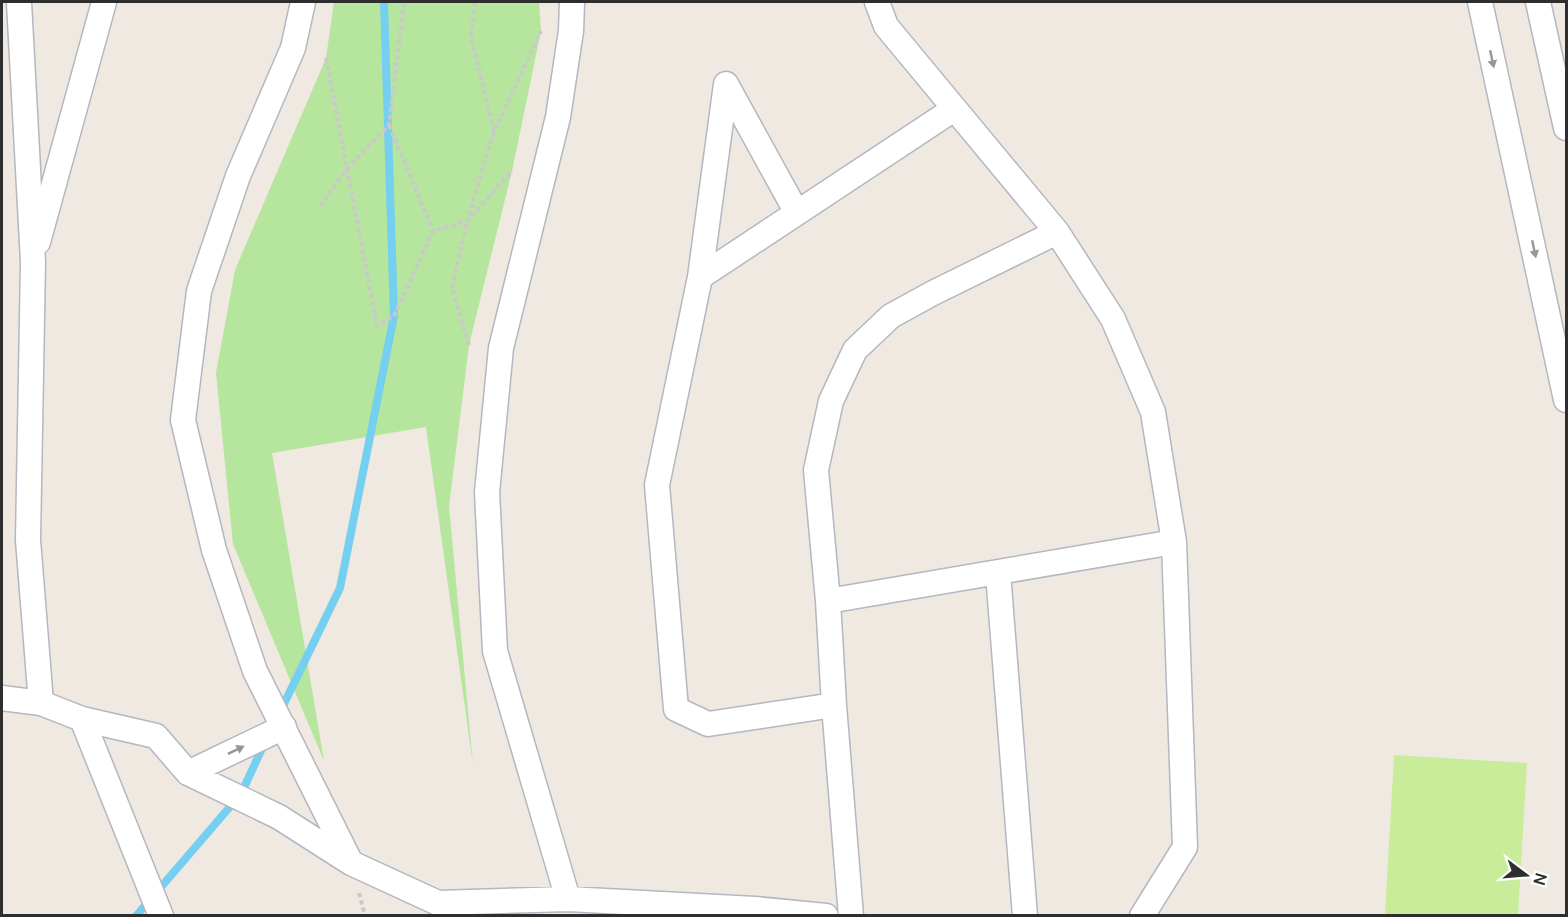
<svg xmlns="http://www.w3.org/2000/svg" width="1568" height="917" font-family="Manrope,sans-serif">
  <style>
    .green { fill: #b6e59e }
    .pitch { fill: #c9ec9a }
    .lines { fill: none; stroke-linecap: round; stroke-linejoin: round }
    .stream { stroke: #75cff0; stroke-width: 8 }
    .minor-casing { stroke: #b4b7c1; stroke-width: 27 }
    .path { stroke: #c9c9c9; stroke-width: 4; stroke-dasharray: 4.5 3; stroke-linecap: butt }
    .minor { stroke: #fff; stroke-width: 24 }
    .oneway { fill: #969696 }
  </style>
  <rect width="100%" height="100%" fill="#efe9e1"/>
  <path class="green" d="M334,2H539L541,31L512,171L469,345L449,506L473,765L426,427L272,453L324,761L233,544L216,373L235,270L326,58Z"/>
  <path class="pitch" d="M1394,755L1527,763L1518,915H1385Z"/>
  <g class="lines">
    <path class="stream" d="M281,710L340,588L394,316L384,2
      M136,916L241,794L265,742"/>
    <defs>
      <path id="minor" d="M19,2L33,262L28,540L41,703
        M303,2L293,48L238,176L199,291L183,420L214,550L255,671L351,863
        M877,2L886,26L1057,232L1113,319L1153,412L1174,542L1185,847L1142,916
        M1480,2L1566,400
        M1538,2L1566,128
        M797,213L726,84L700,277L657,485L676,709L708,724L834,705
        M38,242L104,2
        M700,277L954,109
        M998,573L1025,916
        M828,601L1174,542
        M2,698L41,703L82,719L156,736L188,773L279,817L351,863L438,903L568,899L755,909L826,916
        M82,719L161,916
        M188,773L284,727
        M568,899L495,651L487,492L501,348L558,117L571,31L572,2
        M851,916L834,705L828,601L816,470L831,401L855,350L891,316L933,293L1057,232"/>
    </defs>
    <use href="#minor" class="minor-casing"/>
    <path class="path" d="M475,2L471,37L494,131
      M326,58L377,326L394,316L433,231L467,221L494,132L541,31
      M389,125L433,231
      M320,206L347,169L389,125L404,2
      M469,345L452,288L467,221L512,171
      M359,893L365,916"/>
    <use href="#minor" class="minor"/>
  </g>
  <defs><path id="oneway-solid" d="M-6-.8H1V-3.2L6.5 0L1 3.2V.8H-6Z" transform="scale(1.5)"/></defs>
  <g class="oneway">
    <use href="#oneway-solid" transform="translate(1492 59) rotate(78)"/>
    <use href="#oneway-solid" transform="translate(1534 249) rotate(78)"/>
    <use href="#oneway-solid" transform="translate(236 750) rotate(-26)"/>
  </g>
  <rect width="1568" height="917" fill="none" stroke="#2e2e2e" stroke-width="6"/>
  <g transform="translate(1526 875) rotate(106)" stroke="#ffffff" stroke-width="4.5" paint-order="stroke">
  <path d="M0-4.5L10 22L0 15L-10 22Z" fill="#2e2e2e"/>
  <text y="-9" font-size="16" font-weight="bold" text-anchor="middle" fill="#2e2e2e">N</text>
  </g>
</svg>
